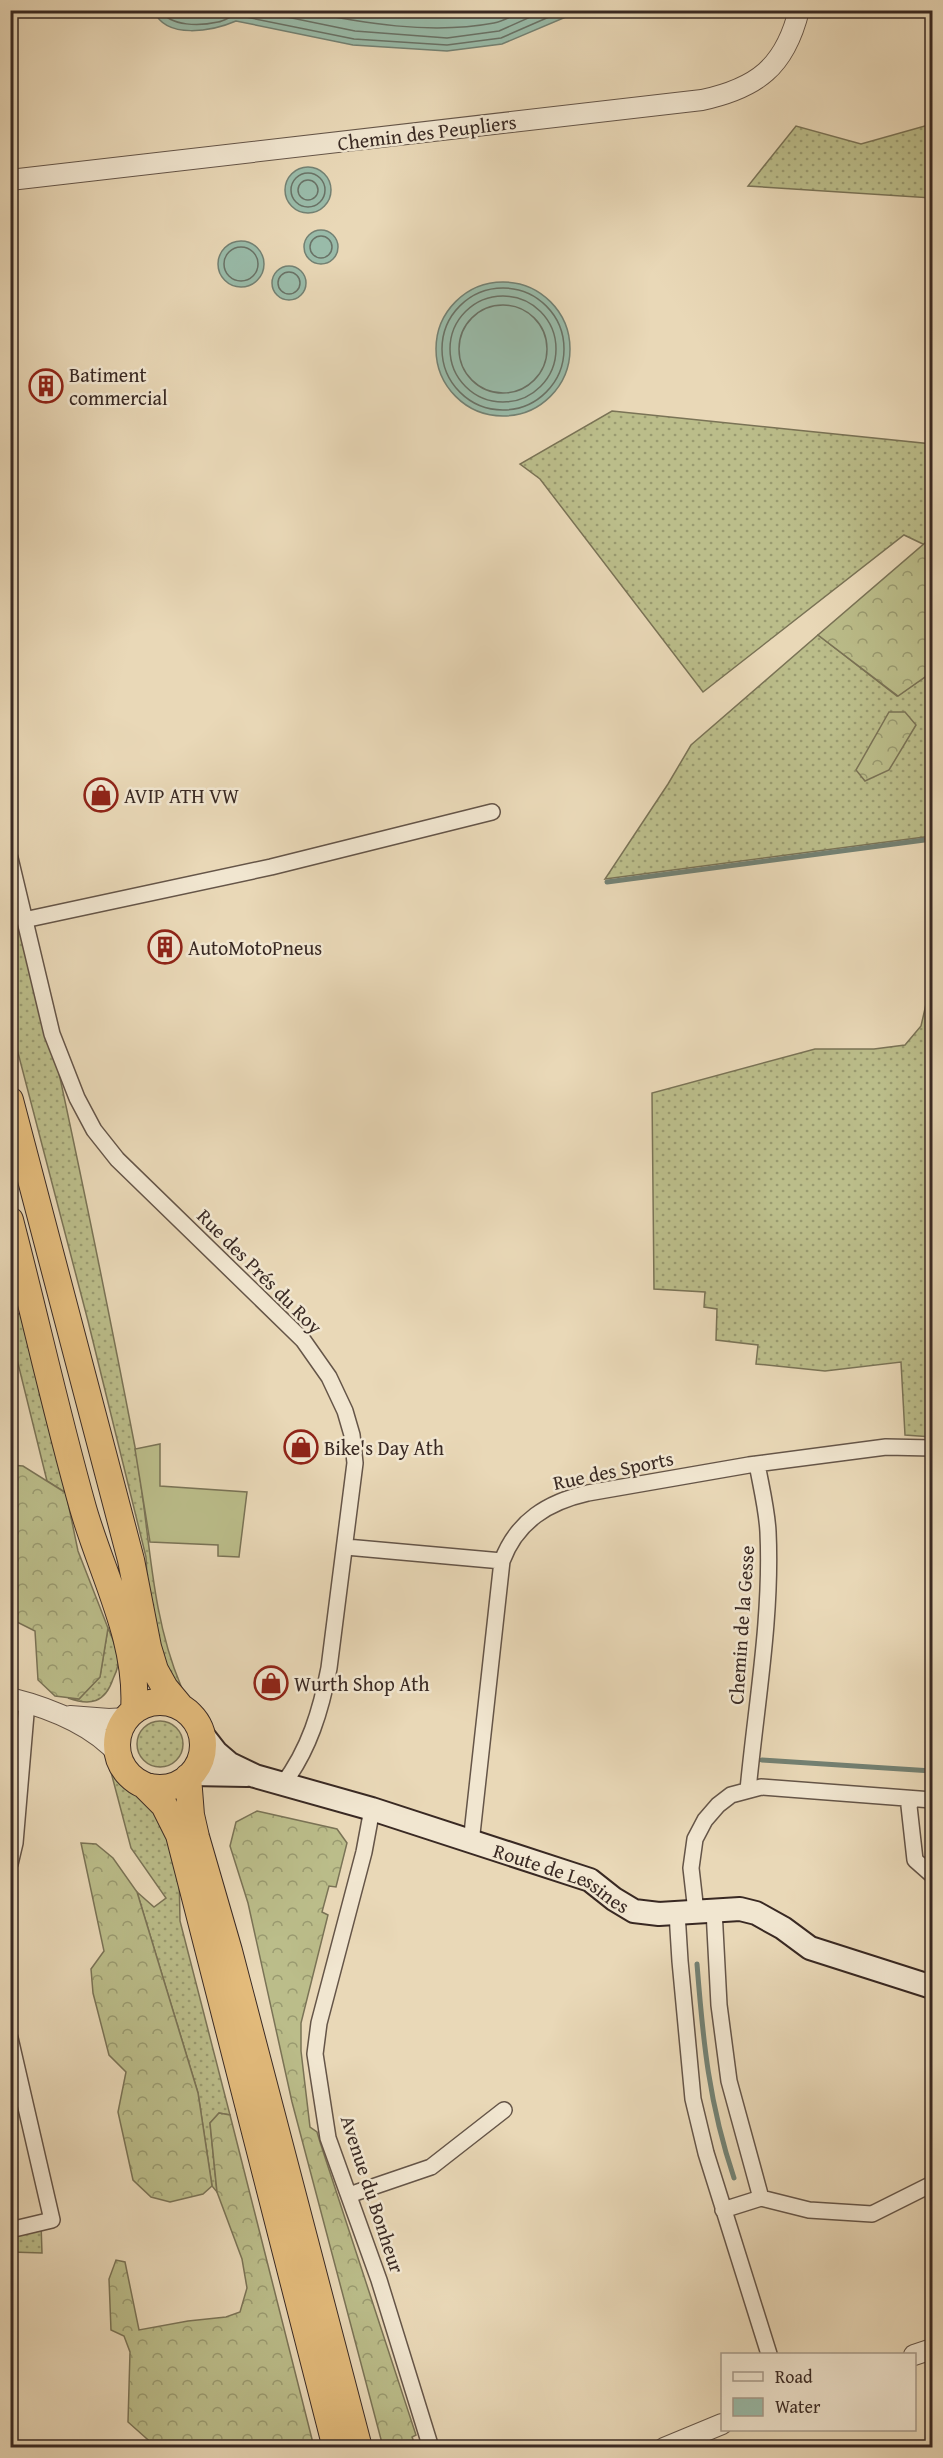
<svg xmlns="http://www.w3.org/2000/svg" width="943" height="2458" font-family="'Gentium Book Plus',serif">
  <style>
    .grass { fill: url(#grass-dots); stroke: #7a7356; stroke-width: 1.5 }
    .forest { fill: url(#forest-crowns); stroke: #7a7356; stroke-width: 1.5 }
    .garden { fill: #bbbd8a; stroke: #7a7356; stroke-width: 1.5 }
    .water { fill: #99bba9; stroke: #738173; stroke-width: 1.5 }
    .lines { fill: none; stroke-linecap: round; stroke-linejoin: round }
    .shore { stroke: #697266; stroke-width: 1.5 }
    .stream { stroke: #738173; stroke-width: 5 }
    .minor-casing { stroke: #655548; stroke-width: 18 }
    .tertiary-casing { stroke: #655548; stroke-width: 22 }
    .secondary-casing { stroke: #392923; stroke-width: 26 }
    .trunk-casing { stroke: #392923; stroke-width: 28 }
    .minor { stroke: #f1e6d0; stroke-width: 15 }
    .tertiary { stroke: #f1e6d0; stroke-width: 20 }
    .secondary { stroke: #f1e6d0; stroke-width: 22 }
    .trunk { stroke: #e4bc7c; stroke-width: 26 }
    .labels { text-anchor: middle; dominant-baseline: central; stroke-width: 5; stroke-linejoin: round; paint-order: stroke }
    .street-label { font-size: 20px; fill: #392923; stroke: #f1e6d0 }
    .poi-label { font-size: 20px; fill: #392923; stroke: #f1e6d0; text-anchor: start }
  </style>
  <defs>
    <pattern id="grass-dots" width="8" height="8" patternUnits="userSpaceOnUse" patternTransform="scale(1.5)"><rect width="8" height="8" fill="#bbbd8a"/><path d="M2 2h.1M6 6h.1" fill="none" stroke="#999a70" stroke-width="1.8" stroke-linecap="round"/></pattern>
    <pattern id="forest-crowns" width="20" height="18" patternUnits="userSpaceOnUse" patternTransform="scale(1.5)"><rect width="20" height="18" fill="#bbbd8a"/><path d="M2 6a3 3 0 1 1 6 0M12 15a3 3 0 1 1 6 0" fill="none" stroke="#999a70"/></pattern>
  </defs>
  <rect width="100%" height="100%" fill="#e9d8b7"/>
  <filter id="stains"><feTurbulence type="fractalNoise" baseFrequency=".00333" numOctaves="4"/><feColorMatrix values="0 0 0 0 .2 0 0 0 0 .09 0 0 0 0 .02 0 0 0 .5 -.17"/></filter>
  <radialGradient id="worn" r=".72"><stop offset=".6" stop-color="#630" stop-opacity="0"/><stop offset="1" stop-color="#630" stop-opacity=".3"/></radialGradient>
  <path class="grass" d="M932,124V198L748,186L796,126L861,144Z
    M612,411L932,444V537L925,545L904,535L703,692L540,479L520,464Z
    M818,635L897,696L932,672V836L605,879L668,784L691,745Z
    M10,858C57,1053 97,1250 135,1447C150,1526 149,1611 181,1686L173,1680L165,1664L149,1615L146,1557L88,1321L11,1026Z
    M932,978V1437L905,1435L901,1362L825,1371L756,1364L758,1345L716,1340L717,1309L704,1307L705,1292L654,1289L652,1093L815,1049H874L905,1045L921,1026Z
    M20,1313L66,1493L47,1481L11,1335L10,1320Z
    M108,1628C113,1639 119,1653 118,1665C117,1670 115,1675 113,1679C105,1703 90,1706 68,1698L79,1699L100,1677Z
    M137 1744a23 23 0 1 1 46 0a23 23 0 1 1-46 0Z
    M107,1757L117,1776L132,1791L151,1801L163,1816L179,1873L180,1921L230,2115L219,2113L210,2123L217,2192L212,2186L198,2093L137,1892L154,1907L166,1898L131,1848Z
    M41,2223L42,2253L11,2252L10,2230Z"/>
  <path class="forest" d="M932,537V672L898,696L818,635Z
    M889,712H905L916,725L889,770L865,781L856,770Z
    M11,1465L23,1466L66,1493L78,1551L108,1628L100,1677L79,1699L55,1696L38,1680L35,1631L11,1619Z
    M257,1811L337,1829L347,1843L336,1887L329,1886L322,1912L328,1915L301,2023V2051L310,2127L317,2132L320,2142L416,2435L412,2437L416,2447H383L292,2102L248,1903L230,1846L236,1822Z
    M81,1843L96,1844L113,1858L137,1892L198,2093L212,2186L203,2194L170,2202L151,2197L133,2180L118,2112L126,2072L109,2055L93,1993L91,1969L104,1951Z
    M219,2113L230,2115L314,2447H164L155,2446L128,2422L130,2352L124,2336L111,2330L109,2279L116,2260L125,2262L139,2330L188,2321L226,2317L240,2312L247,2288L242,2259L217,2192L210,2123Z"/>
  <path class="garden" d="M160,1444V1486L247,1492L239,1557L218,1556V1545L150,1542L135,1449Z"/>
  <path class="water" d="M154,11V10L580,11L502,44L447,51L353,45L236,21C213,31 166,40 154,11Z
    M285 190a23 23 0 1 1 46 0a23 23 0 1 1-46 0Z
    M304 247a17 17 0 1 1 34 0a17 17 0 1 1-34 0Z
    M218 264a23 23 0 1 1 46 0a23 23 0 1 1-46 0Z
    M272 283a17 17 0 1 1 34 0a17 17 0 1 1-34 0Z
    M436 349a67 67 0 1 1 134 0a67 67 0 1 1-134 0Z"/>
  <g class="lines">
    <path class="shore" d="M160,10C171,27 200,26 218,22C225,21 230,16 236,15L354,39L447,45L501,38L565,10
      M253,10L355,31L447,38L499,31L546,10
      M298,10C362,23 430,35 494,23C504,21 514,15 524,10
      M291 190a17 17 0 1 1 34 0a17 17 0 1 1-34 0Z
      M298 190a10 10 0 1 1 20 0a10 10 0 1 1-20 0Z
      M310 247a11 11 0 1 1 22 0a11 11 0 1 1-22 0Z
      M224 264a17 17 0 1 1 34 0a17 17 0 1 1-34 0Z
      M278 283a11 11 0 1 1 22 0a11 11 0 1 1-22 0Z
      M442 349a61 61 0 1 1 122 0a61 61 0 1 1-122 0Z
      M450 349a53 53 0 1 1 106 0a53 53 0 1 1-106 0Z
      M459 349a44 44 0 1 1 88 0a44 44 0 1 1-88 0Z"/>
    <path class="stream" d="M607,882L932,839
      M930,1061L932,1052
      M762,1760L932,1771
      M697,1964C703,2041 709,2104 734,2178"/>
    <defs>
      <path id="minor" d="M10,858L52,1034L77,1098L94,1130L117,1159L303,1340L329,1377L345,1411L352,1435L355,1463L329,1668C321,1710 309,1750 283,1784
        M24,920L271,867L492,812
        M346,1547L502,1561
        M748,1790C756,1705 772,1618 768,1532C767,1510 761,1486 757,1464
        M912,1800L909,1806L915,1860L932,1875
        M372,1809L364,1852L319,2023L315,2054L328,2138L379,2280L431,2448
        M471,1843L502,1561C517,1521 548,1502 588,1493L749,1465L886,1447L932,1448
        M10,1864L15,1843L27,1702
        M714,1910L719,2005L729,2081L761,2198
        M696,1912L691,1868L695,1839L705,1820L718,1805L731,1795L761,1787L932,1800
        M677,1913L680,1961L693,2099L706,2153L769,2354
        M10,2038L52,2220L10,2230
        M349,2195L431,2167L504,2110
        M761,2198L809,2210L872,2214L932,2184
        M723,2210L761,2198"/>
      <path id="tertiary" d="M10,180L702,100C757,88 785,67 799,10
        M10,1698C50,1708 92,1724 119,1755
        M70,1716L109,1719L127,1718
        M914,2355L932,2349
        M664,2448L722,2424"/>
      <g id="secondary">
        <path id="s1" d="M202,1734L216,1752L230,1764L255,1776L372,1809L590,1880L614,1899L634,1911L659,1914L740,1909L756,1913L783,1928L810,1948L932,1987"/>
        <path d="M191,1774L247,1775"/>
      </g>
      <path id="trunk" d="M10,1100L131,1560L148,1647L155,1670L165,1688L180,1706
        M10,1220C35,1316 56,1412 83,1508C102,1575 139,1640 134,1711
        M117 1745a43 43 0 1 1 86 0a43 43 0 1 1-86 0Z
        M188,1777L191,1815L196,1837L229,1951L359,2448
        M144,1785L164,1805L179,1835L336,2448"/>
    </defs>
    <use href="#minor" class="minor-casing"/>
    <use href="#tertiary" class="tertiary-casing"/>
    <use href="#secondary" class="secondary-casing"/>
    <use href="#trunk" class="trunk-casing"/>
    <use href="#minor" class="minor"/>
    <use href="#tertiary" class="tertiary"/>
    <use href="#secondary" class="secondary"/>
    <use href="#trunk" class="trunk"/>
  </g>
  <defs>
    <symbol id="building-ring" viewBox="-11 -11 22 22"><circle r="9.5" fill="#f1e6d0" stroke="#8f2418" stroke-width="1.5"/><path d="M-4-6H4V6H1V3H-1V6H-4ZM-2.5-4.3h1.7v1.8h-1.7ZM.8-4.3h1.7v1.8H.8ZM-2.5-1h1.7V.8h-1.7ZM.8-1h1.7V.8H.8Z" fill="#8f2418"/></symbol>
    <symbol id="shop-ring" viewBox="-11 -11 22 22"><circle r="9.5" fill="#f1e6d0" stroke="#8f2418" stroke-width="1.5"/><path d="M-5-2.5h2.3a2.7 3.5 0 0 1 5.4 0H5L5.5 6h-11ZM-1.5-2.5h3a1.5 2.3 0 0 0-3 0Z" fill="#8f2418"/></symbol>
  </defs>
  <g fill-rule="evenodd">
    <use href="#building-ring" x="27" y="367" width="38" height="38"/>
    <use href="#shop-ring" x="82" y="776" width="38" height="38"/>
    <use href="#building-ring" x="146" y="928" width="38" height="38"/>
    <use href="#shop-ring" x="282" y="1428" width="38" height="38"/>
    <use href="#shop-ring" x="252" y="1664" width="38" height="38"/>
  </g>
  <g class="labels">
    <g class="street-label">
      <text transform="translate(427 132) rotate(-7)">Chemin des Peupliers</text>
      <text transform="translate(260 1271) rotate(45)">Rue des Prés du Roy</text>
      <text transform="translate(613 1470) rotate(-12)">Rue des Sports</text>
      <text transform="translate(741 1625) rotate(-86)">Chemin de la Gesse</text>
      <text stroke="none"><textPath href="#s1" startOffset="393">Route de Lessines</textPath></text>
      <text transform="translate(373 2194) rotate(72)">Avenue du Bonheur</text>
    </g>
    <g class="poi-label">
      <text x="69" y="374">Batiment<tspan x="69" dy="23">commercial</tspan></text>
      <text x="124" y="795">AVIP ATH VW</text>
      <text x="188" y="947">AutoMotoPneus</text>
      <text x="324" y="1447">Bike's Day Ath</text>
      <text x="294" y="1683">Wurth Shop Ath</text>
    </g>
  </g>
  <rect width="943" height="2458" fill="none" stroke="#e9d8b7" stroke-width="36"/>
  <rect x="12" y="12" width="919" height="2434" fill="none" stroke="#392923" stroke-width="3"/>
  <rect x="18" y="18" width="907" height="2422" fill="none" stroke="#392923" stroke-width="1.5"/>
  <rect x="721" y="2353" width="195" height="78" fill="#f1e6d0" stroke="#a79a8b" stroke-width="1.5"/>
  <rect x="733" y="2372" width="30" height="9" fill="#f1e6d0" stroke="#a79a8b" stroke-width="1.5"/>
  <text x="775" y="2383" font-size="18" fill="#392923">Road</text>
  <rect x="733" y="2398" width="30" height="18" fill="#99bba9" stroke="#a79a8b" stroke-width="1.5"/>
  <text x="775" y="2413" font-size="18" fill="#392923">Water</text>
  <rect width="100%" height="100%" filter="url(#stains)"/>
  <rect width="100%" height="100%" fill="url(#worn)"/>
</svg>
